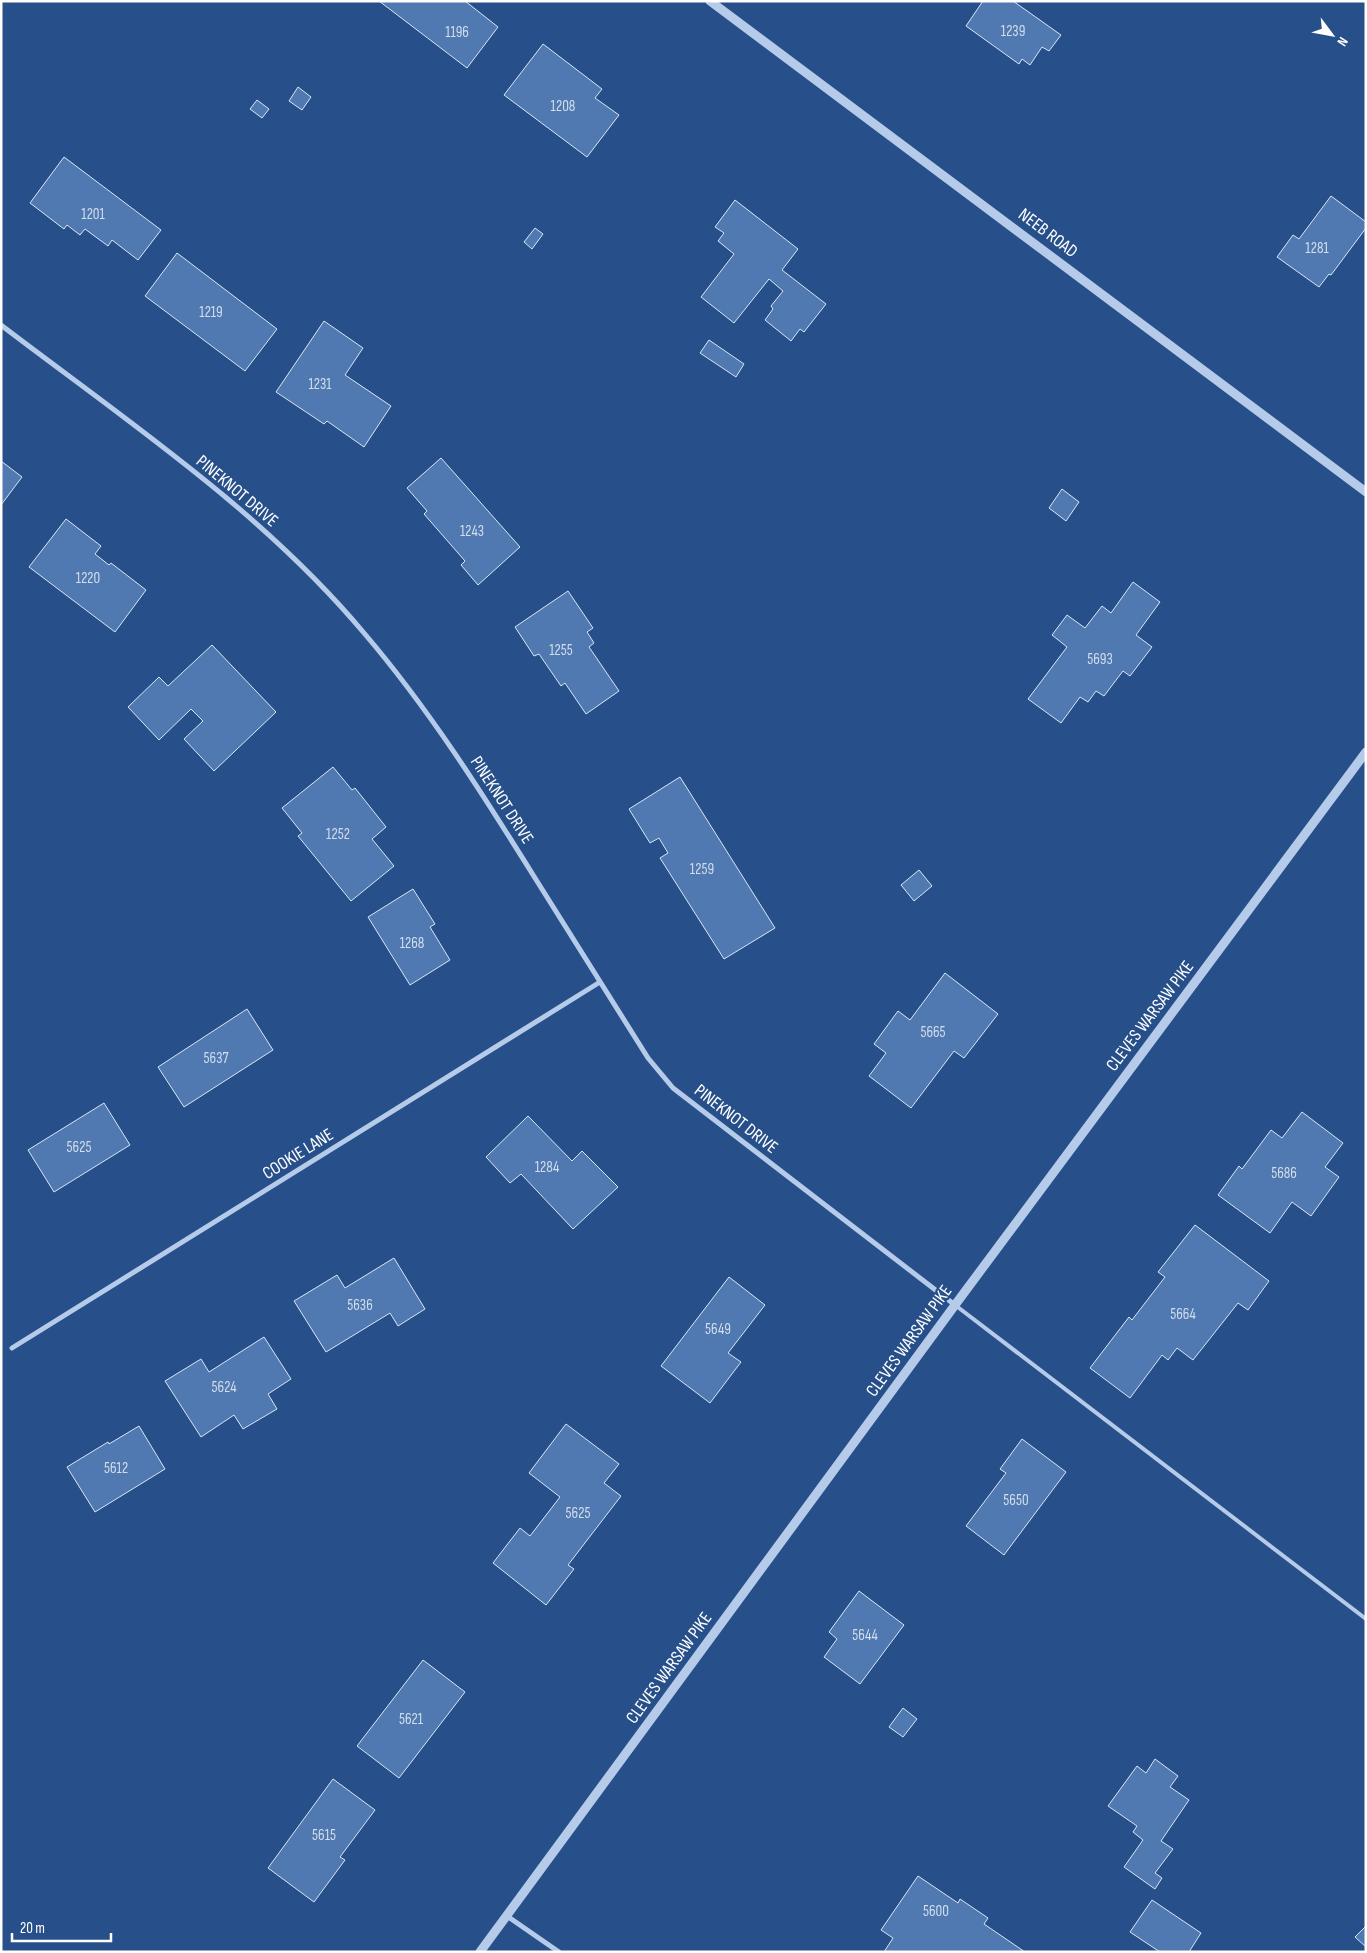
<svg xmlns="http://www.w3.org/2000/svg" width="1367" height="1953" font-family="'Sofia Sans Condensed',sans-serif">
  <style>
    .building { fill: #5079b1; stroke: #d9e6f7 }
    .lines { fill: none; stroke-linecap: round; stroke-linejoin: round }
    .service { stroke: #b5cbe9; stroke-width: 4 }
    .minor { stroke: #b5cbe9; stroke-width: 5 }
    .tertiary { stroke: #b5cbe9; stroke-width: 9 }
    .labels { text-anchor: middle; dominant-baseline: central; stroke-width: 4.5; stroke-linejoin: round; paint-order: stroke }
    .number-label { font-size: 15px; fill: #d3deec }
    .street-label { font-size: 18px; fill: #fff; stroke: #27508a }
  </style>
  <rect width="100%" height="100%" fill="#27508a"/>
  <path class="building" d="M379,1H465L498,27L467,68Z
    M983,1H1013L1061,35L1049,51L1042,47L1030,65L1022,59L1019,64L966,26Z
    M543,44L602,89L595,98L619,115L587,157L504,95Z
    M298,87L311,97L302,110L289,101Z
    M257,100L269,109L262,118L250,109Z
    M64,157L161,230L138,260L112,240L108,246L85,229L80,235L67,225L64,229L30,203Z
    M1331,196L1366,222V228L1331,275L1329,274L1319,287L1277,257L1293,235L1299,239Z
    M735,200L798,249L782,270L826,304L804,332L800,329L791,341L765,320L773,309L771,306L783,291L769,279L734,323L701,297L734,254L718,241L724,233L715,227Z
    M535,228L543,234L532,249L524,242Z
    M177,253L277,329L245,371L145,296Z
    M324,321L363,348L345,375L391,406L364,447L327,421L324,424L276,392Z
    M709,340L744,364L736,377L700,353Z
    M441,458L520,547L478,585L461,565L465,561L424,514L427,511L407,488Z
    M1,461L22,477L1,505Z
    M1062,489L1079,502L1066,521L1049,508Z
    M66,519L101,546L95,554L109,565L111,563L146,590L115,632L29,567Z
    M1133,582L1160,602L1136,635L1152,647L1130,676L1123,671L1104,696L1096,691L1088,702L1080,697L1061,723L1028,699L1067,647L1052,635L1067,615L1085,628L1102,606L1111,613Z
    M568,591L593,628L587,632L594,643L589,647L619,691L586,714L565,683L561,686L539,654L534,656L515,627Z
    M212,645L276,712L214,771L184,739L203,721L191,709L159,740L128,707L159,677L168,686Z
    M333,767L352,790L355,788L386,827L372,839L394,866L351,901L298,836L302,833L282,808Z
    M680,777L775,928L724,959L660,858L668,853L659,838L650,843L629,809Z
    M919,870L932,886L914,901L901,885Z
    M413,889L435,924L430,927L450,960L410,985L368,917Z
    M945,973L998,1014L964,1058L954,1051L911,1108L869,1076L886,1053L874,1044L898,1011L910,1020Z
    M247,1009L273,1050L184,1107L158,1067Z
    M104,1103L130,1145L54,1192L28,1150Z
    M1302,1112L1343,1143L1325,1167L1339,1177L1311,1216L1292,1202L1270,1233L1218,1195L1239,1166L1242,1169L1271,1130L1282,1138Z
    M528,1116L572,1161L582,1151L618,1187L573,1229L521,1174L510,1183L486,1157Z
    M1195,1225L1269,1281L1248,1310L1238,1303L1193,1360L1177,1348L1168,1360L1162,1355L1130,1398L1090,1368L1129,1317L1132,1320L1165,1277L1158,1272Z
    M394,1258L425,1309L398,1326L390,1313L326,1352L294,1301L337,1275L345,1288Z
    M729,1277L765,1305L728,1353L741,1362L710,1403L661,1366Z
    M264,1337L291,1379L268,1394L277,1409L243,1429L234,1415L201,1437L165,1381L201,1359L209,1372Z
    M566,1424L619,1464L604,1483L621,1496L568,1565L574,1569L546,1605L493,1563L520,1528L530,1536L560,1497L529,1473Z
    M139,1426L165,1469L95,1512L67,1467L108,1442L109,1444Z
    M1022,1439L1066,1472L1004,1555L966,1526L1006,1473L1000,1469Z
    M859,1591L904,1625L860,1684L824,1657L837,1639L829,1632Z
    M423,1660L465,1692L399,1778L357,1746Z
    M903,1708L917,1719L903,1737L889,1727Z
    M1155,1759L1178,1776L1170,1787L1189,1800L1161,1841L1173,1849L1155,1873L1162,1878L1155,1889L1124,1867L1143,1840L1133,1832L1137,1826L1108,1806L1137,1766L1146,1773Z
    M333,1779L375,1810L340,1857L345,1860L314,1902L268,1868Z
    M918,1876L958,1903L960,1899L988,1918L984,1924L1025,1952H884L893,1938L881,1930Z
    M1152,1900L1201,1933L1189,1952H1160L1130,1932Z
    M1366,1926V1947L1355,1937Z"/>
  <g class="lines">
    <path class="service" d="M955,1305L1366,1619"/>
    <path class="minor" d="M1,325C127,421 262,511 364,633C429,709 482,793 535,878C572,938 610,998 648,1058L673,1088L955,1305
      M12,1348L600,982
      M507,1916L559,1952"/>
    <path class="tertiary" d="M710,1L1366,492
      M480,1952L955,1305L1366,752"/>
  </g>
  <g class="labels">
    <g class="number-label">
      <text x="1013" y="31">1239</text>
      <text x="457" y="32">1196</text>
      <text x="563" y="106">1208</text>
      <text x="93" y="214">1201</text>
      <text x="1317" y="248">1281</text>
      <text x="211" y="312">1219</text>
      <text x="320" y="384">1231</text>
      <text x="472" y="531">1243</text>
      <text x="88" y="578">1220</text>
      <text x="561" y="650">1255</text>
      <text x="1100" y="659">5693</text>
      <text x="338" y="834">1252</text>
      <text x="702" y="869">1259</text>
      <text x="412" y="943">1268</text>
      <text x="933" y="1032">5665</text>
      <text x="216" y="1058">5637</text>
      <text x="79" y="1147">5625</text>
      <text x="547" y="1167">1284</text>
      <text x="1284" y="1173">5686</text>
      <text x="360" y="1305">5636</text>
      <text x="1183" y="1314">5664</text>
      <text x="718" y="1329">5649</text>
      <text x="224" y="1387">5624</text>
      <text x="116" y="1468">5612</text>
      <text x="1016" y="1500">5650</text>
      <text x="578" y="1513">5625</text>
      <text x="865" y="1635">5644</text>
      <text x="411" y="1719">5621</text>
      <text x="324" y="1835">5615</text>
      <text x="936" y="1911">5600</text>
    </g>
    <g class="street-label">
      <text transform="translate(1048 233) rotate(37)">NEEB ROAD</text>
      <text transform="translate(237 491) rotate(40)">PINEKNOT DRIVE</text>
      <text transform="translate(502 800) rotate(57)">PINEKNOT DRIVE</text>
      <text transform="translate(1150 1016) rotate(-53)">CLEVES WARSAW PIKE</text>
      <text transform="translate(736 1119) rotate(38)">PINEKNOT DRIVE</text>
      <text transform="translate(298 1154) rotate(-32)">COOKIE LANE</text>
      <text transform="translate(909 1341) rotate(-54)">CLEVES WARSAW PIKE</text>
      <text transform="translate(669 1668) rotate(-54)">CLEVES WARSAW PIKE</text>
    </g>
  </g>
  <rect width="1367" height="1953" fill="none" stroke="#ffffff" stroke-width="5"/>
  <g transform="translate(1332 35) rotate(122)" stroke="#27508a" stroke-width="4" paint-order="stroke">
  <path d="M0-4L9 19L0 12L-9 19Z" fill="#ffffff"/>
  <text y="-8" font-size="14" font-weight="bold" text-anchor="middle" fill="#ffffff">N</text>
  </g>
  <path d="M12 1933v8h99v-8" fill="none" stroke="#ffffff" stroke-width="2.5"/>
  <text x="20" y="1933" font-size="15" fill="#ffffff" stroke="#27508a" stroke-width="4" paint-order="stroke">20 m</text>
</svg>
